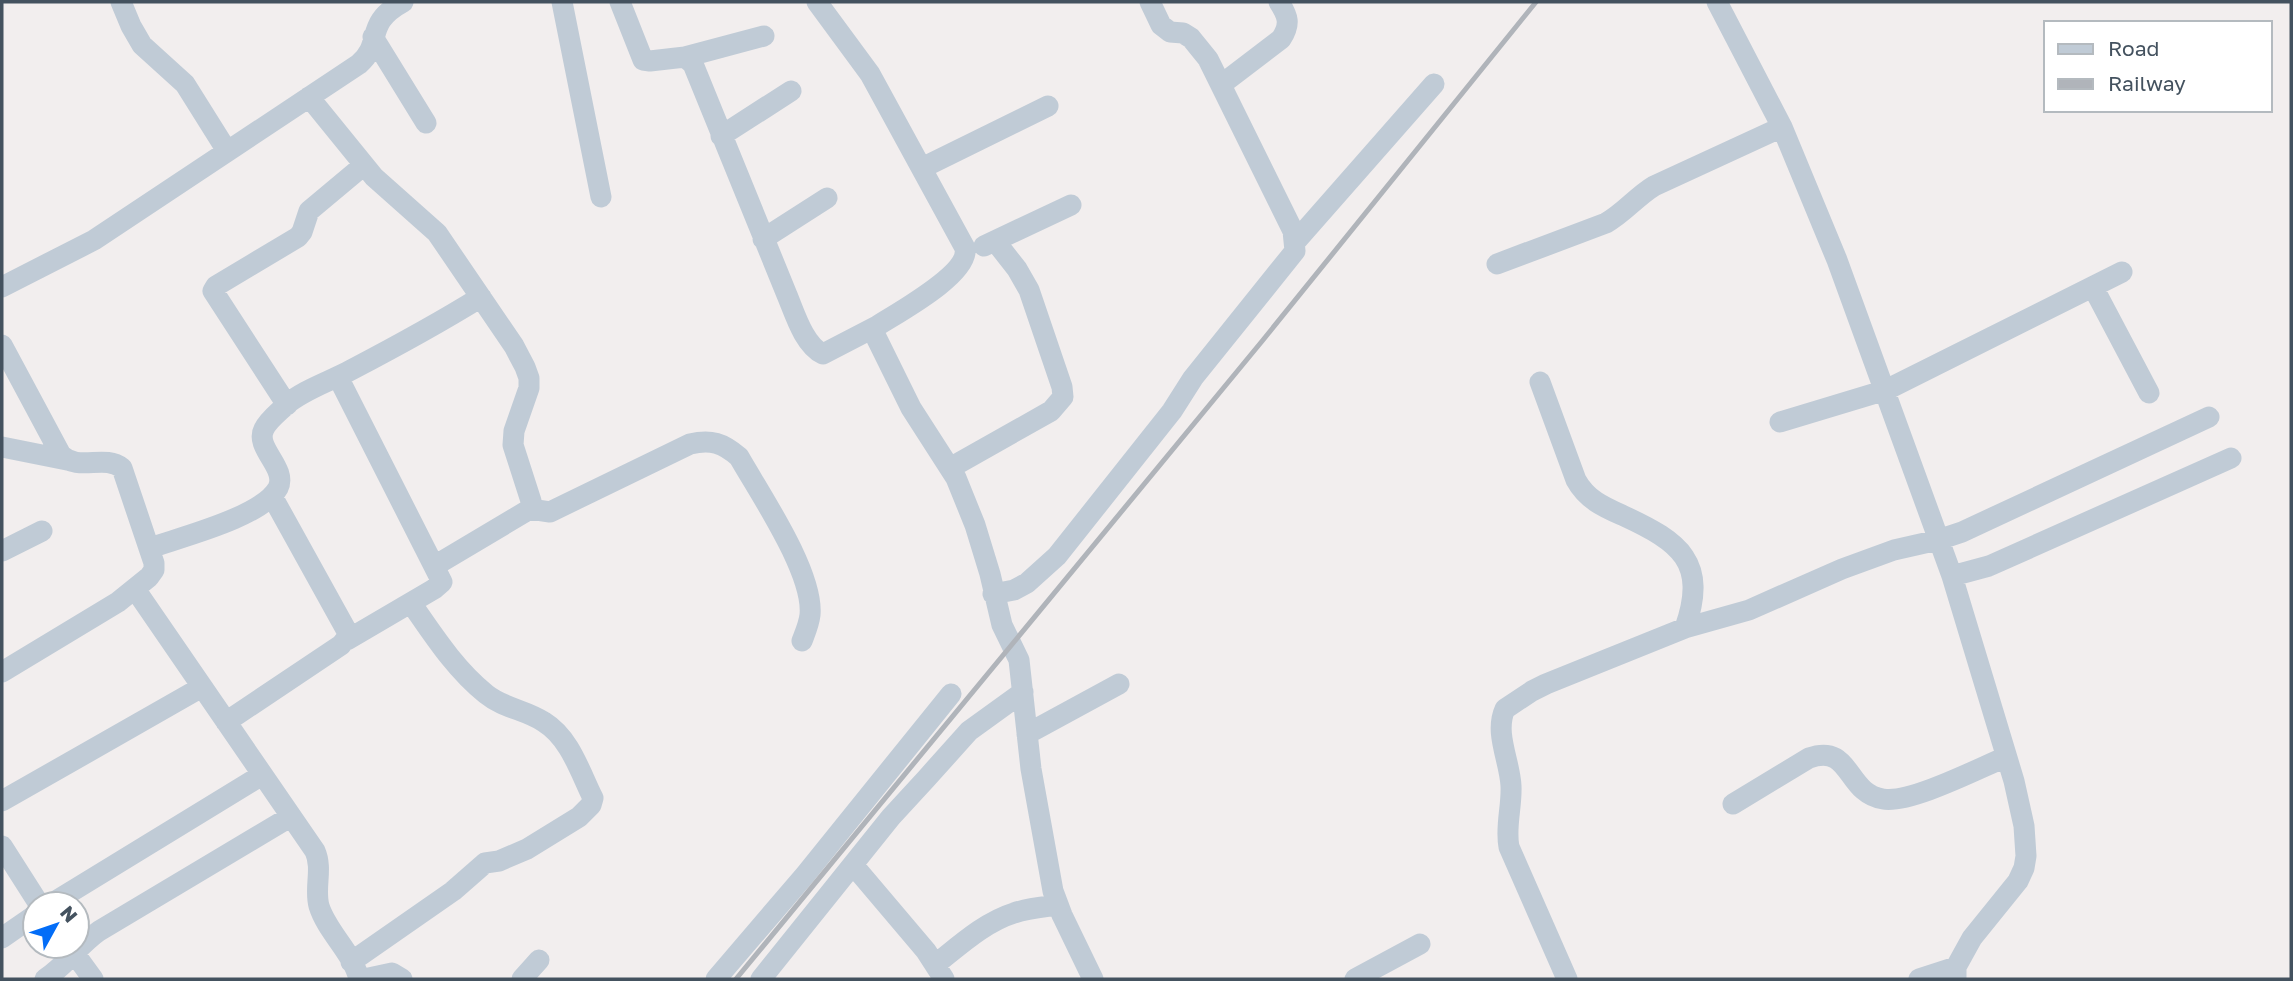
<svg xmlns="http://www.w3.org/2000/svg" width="2293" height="981" font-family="'Golos Text',sans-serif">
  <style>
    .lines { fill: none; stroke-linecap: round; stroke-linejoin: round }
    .minor { stroke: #c0cbd6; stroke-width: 21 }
    .rail { stroke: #b0b4ba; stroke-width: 5 }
  </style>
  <rect width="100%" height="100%" fill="#f2eeee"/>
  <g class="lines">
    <path class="minor" d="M121,2L131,26L142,45L185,84L227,151
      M562,2L601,197
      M620,2L643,60L650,61L685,57L693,64L787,295C795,314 804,345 823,354L877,326
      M817,2L870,74L965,248C970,274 897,313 877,326L874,333L911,408L956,478L975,525L990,574L1002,625L1019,660L1031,769L1053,891L1062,915L1093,979
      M1717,2L1782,127L1837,260L1952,576L2014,781L2024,826L2026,856L2024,868L2018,881L1972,938L1956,967V979
      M373,37L426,123
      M685,57L764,36
      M1222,84L1281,39C1291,24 1288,16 1279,2
      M309,97L374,177L437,233L514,346L525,367L529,378V388L514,431L513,445L531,501L530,509L436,565
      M721,136L791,91
      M922,168L1048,106
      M763,239L827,198
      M1296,241L1434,84
      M984,246L1071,205
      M1497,264L1606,223C1624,213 1636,197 1654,186L1782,127
      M2,287L94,240L359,64C384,42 363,24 403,2
      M2093,287L2149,393
      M2,345L61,455C79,472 104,454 122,468L154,563V570L149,577L118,602L2,672
      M338,377L442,582L434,589L347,640
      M1540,382L1576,480C1587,500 1604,507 1624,516C1680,542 1708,562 1685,628
      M287,405L213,291L216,286L298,237L302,232L309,211L364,165
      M1780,422L1886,390L2122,272
      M2,447L67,460
      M950,468L1051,411L1063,397L1062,387L1029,290L1017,269L995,241
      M530,509L550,512L690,444C711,439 723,443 739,457C760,494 814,573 810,615C809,624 805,633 802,641
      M150,548C181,537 262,517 278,488C288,468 254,448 264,429C268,420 279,412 286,405C303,390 331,381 351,370C395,347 439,323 481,297
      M2,551L42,531
      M1952,576L1989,566L2231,458
      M135,589L315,851C323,869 314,888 319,906C327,932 353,953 359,979
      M993,594L1014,590L1027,583L1057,556L1172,411L1193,378L1295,251L1293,231L1208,59L1191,38L1183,33L1170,32L1161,25L1150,2
      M226,722L341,645L349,635L272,496
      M1027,734L1119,684
      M2,801L202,687
      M1733,804L1809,758C1852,743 1845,793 1883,799C1910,804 1979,768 2006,757
      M2,846L39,904
      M854,866L926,951L944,979
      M51,904L262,775
      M2,938L35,915
      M69,946L93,979
      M351,962L453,891L485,863L499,861L527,849L579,817L591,805L593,798C580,772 570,738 544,722C526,710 503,708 486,694C455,669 434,636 411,603
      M936,964C960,945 985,922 1014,913C1028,908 1044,907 1058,905
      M45,979C66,965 79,945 99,931L290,817
      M364,979L392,973L402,979
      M522,979L539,960
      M716,979L805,875L951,694
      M761,979L891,817L926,779L969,731L1023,692
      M1355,979L1420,944
      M1567,979L1509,847C1505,827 1512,807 1511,786C1510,761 1494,733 1505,709L1532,691L1546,684L1685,628L1749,610L1842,569L1894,550L1938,540L1962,532L2209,417
      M1919,979L1956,967"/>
    <path class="rail" d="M736,979L1263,340L1536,2"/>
  </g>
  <rect width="2293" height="981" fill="none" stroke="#44525f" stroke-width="7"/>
  <rect x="2044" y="21" width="228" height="91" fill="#ffffff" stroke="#b4babf" stroke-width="2"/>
  <rect x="2058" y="44" width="35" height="10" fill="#c0cbd6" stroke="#b4babf" stroke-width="2"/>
  <text x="2108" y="56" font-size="21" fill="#44525f">Road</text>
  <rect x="2058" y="79" width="35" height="10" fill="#b0b4ba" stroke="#b4babf" stroke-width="2"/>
  <text x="2108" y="91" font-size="21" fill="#44525f">Railway</text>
  <g transform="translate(56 925) rotate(50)"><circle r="33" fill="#ffffff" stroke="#b4babf" stroke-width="2"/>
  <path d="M0-5L12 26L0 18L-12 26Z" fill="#036df7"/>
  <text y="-10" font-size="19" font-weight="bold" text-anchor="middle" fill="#44525f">N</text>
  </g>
</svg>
